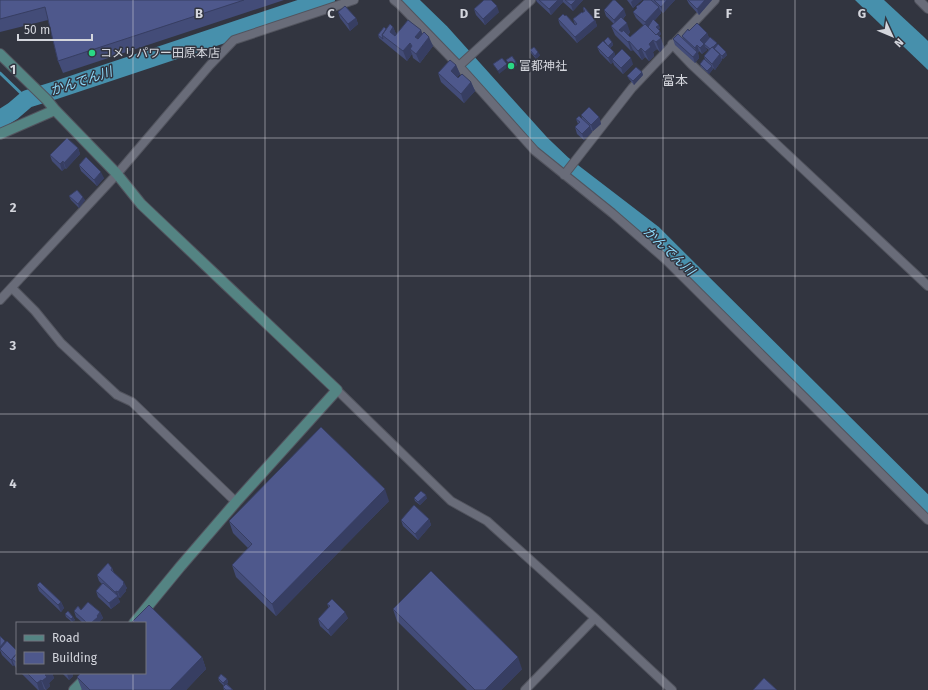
<svg xmlns="http://www.w3.org/2000/svg" width="928" height="690" font-family="'Fira Sans','Noto Sans JP',sans-serif">
  <style>
    .water { fill: #4790ac }
    .lines { fill: none; stroke-linecap: round; stroke-linejoin: round }
    .stream { stroke: #4790ac; stroke-width: 3 }
    .river { stroke: #4790ac; stroke-width: 18 }
    .street-casing { stroke: #52545e; stroke-width: 10 }
    .secondary-casing { stroke: #52545e; stroke-width: 12 }
    .street { stroke: #696c79; stroke-width: 8 }
    .secondary { stroke: #548483; stroke-width: 10 }
    .wall { fill: #434c78 }
    .shaded-wall { fill: #373e62 }
    .building { fill: #4e588c; stroke: #373e62 }
    .grid { fill: none; stroke: #d4d6dd; stroke-width: 1; stroke-opacity: 0.55 }
    .poi-dot { fill: #2ad885; stroke: #323540; stroke-width: 1.5 }
    .labels { text-anchor: middle; dominant-baseline: central; stroke-width: 3; stroke-linejoin: round; paint-order: stroke }
    .poi-label { font-size: 12px; fill: #d4d6dd; stroke: #323540; text-anchor: start }
    .neighbourhood-label { font-size: 13px; fill: #d4d6dd; stroke: #323540 }
    .water-label { font-size: 13px; font-style: italic; fill: #8cdcfd; stroke: #323540 }
    .grid-label { font-size: 13px; text-anchor: middle; font-weight: bold; fill: #d4d6dd; stroke: #323540; stroke-width: 3; stroke-linejoin: round; paint-order: stroke }
  </style>
  <rect width="100%" height="100%" fill="#323540"/>
  <path class="water" d="M855,0H884L924,37L928,41V70Z"/>
  <g class="lines">
    <path class="stream" d="M0,73L27,99"/>
    <path class="river" d="M407,0L441,33L541,144L563,165L653,234L928,507
      M0,119L13,111L27,99L56,90L326,0"/>
    <defs>
      <path id="street" d="M394,0L399,4L459,66L535,151L612,213L665,259L928,520
        M919,0L928,9
        M672,44L691,64L928,286
        M459,66L531,0
        M564,175L632,88L715,0
        M12,288L35,311L61,343L117,395L132,402L236,502
        M0,300L117,174L210,65L234,40L354,0
        M337,390L451,501L487,521L595,618L672,690
        M525,690L595,618"/>
      <path id="secondary" d="M0,54L47,100L55,110L117,174L141,204L337,390L236,502L180,567L134,623
        M0,134L55,110
        M74,690L91,673"/>
    </defs>
    <use href="#street" class="street-casing"/>
    <use href="#secondary" class="secondary-casing"/>
    <use href="#street" class="street"/>
    <use href="#secondary" class="secondary"/>
  </g>
  <path class="wall" d="M0,0H284L63,73L58,61L48,20L0,32Z
    M536,0H583L573,11L563,2L551,15L537,2Z
    M627,0H642L633,8Z
    M644,0H675L663,13L660,10L661,13L654,21L660,28L658,29L661,34L659,36L664,47L660,52L657,49L653,52L654,56L649,61L645,57L642,60L633,50L631,51L615,35L611,26L614,24L606,16L604,10L626,15L623,19L630,32L628,35L630,37L644,26L636,18L633,12L636,9V7L639,5Z
    M687,0H712L699,15L689,4Z
    M583,8L595,20L597,26L577,43L560,25L558,19L575,25L573,19L584,12Z
    M474,9L499,12L485,25L476,15Z
    M338,12L356,18L358,24L350,31L340,18Z
    M393,27L396,34L421,30L422,34L433,46L420,63L413,58L412,54L407,61L379,38L378,35L386,29Z
    M689,31L707,33L709,38L727,55L723,59L722,58V60L715,70L713,68V69L709,74L701,67L700,64L705,60L704,56L709,50L705,47L707,50L702,54L699,51L698,53L699,58L695,63L675,45L673,39H683L682,36Z
    M612,42L613,45L610,48L614,52L615,55L633,64L623,74L614,65L613,62L611,64L600,53L597,47Z
    M530,50L540,55L536,59L531,53Z
    M506,60L516,62L517,65L512,69Z
    M456,65L460,74L457,77L458,78L471,82L475,91L464,103L441,82L438,73Z
    M642,72L643,75L634,85L629,79L627,76Z
    M581,115L599,117L601,124L593,131L591,130L592,132L584,140L577,134L575,127L578,124L576,119L582,118Z
    M78,148L80,154L66,169L65,168L62,171L52,161L50,155Z
    M79,165L104,178L97,186L81,171Z
    M69,196L85,200L79,208L71,200Z
    M414,498H427L420,505L415,501Z
    M389,501L276,616L236,577L232,565L248,548L233,533L229,521Z
    M429,519L431,525L418,540L403,526L401,520Z
    M112,568L114,573L127,588L126,589V591L120,598L119,597L118,598L120,602L111,609L98,597L96,591L102,584L99,581L97,575Z
    M37,585L61,602L64,608L61,612L39,591Z
    M327,604L348,618L331,636L320,626L318,619L329,608Z
    M393,609L522,669L501,690H467L397,621Z
    M81,610L100,612L103,618L100,621V623H83L76,617L74,611Z
    M65,614L73,617L75,620L72,622L66,617Z
    M0,636L5,641L6,643L17,651V669L16,668L14,665L13,666L2,655L0,650Z
    M202,657L206,669L186,690H82L77,677Z
    M21,673H52L54,678L49,683L50,686L46,690H45L44,689L43,690H38Z
    M62,673H72L73,676L69,680Z
    M218,678L227,679L228,682L227,684L233,690H224L223,687L224,686L219,681Z"/>
  <path class="shaded-wall" d="M558,0H563V2L551,15L549,9Z
    M576,0H583L573,11L571,5Z
    M633,0H642L633,8L631,2Z
    M667,0H675L663,13L661,7Z
    M705,0H712L699,15L697,9Z
    M497,6L499,12L485,25L483,19Z
    M659,7L661,13L647,29L645,22Z
    M624,9L626,15L616,26L614,20Z
    M356,18L358,24L350,31L348,24Z
    M595,20L597,26L577,43L575,37Z
    M627,23L630,32L624,38L619,30Z
    M659,25L660,28L657,31L656,27Z
    M393,27L397,36L385,37Z
    M421,30L424,39L418,46L415,37Z
    M660,31L661,34L658,38L656,35Z
    M707,33L710,39L704,44L707,50L702,54L700,48V40Z
    M429,37L433,46L420,63L416,54Z
    M661,38L664,47L660,52L656,42Z
    M653,40L657,49L653,52L654,56L649,61L645,52L649,44Z
    M629,41L633,50L631,51L628,42Z
    M612,42L613,45L609,49L608,46Z
    M410,43L413,51L410,49L412,54L407,61L403,51Z
    M717,43L718,46L715,50H711Z
    M697,45L699,51L698,53L699,58L695,63L693,57L696,52L695,48Z
    M641,48L645,57L642,60L638,51Z
    M538,52L540,55L536,59L535,56Z
    M614,52L616,58L612,59L613,62L611,64L608,58Z
    M726,52L727,55L723,59L722,56Z
    M720,54L722,60L715,70L712,64Z
    M631,58L633,64L623,74L621,68Z
    M516,62L517,65L512,69L511,66Z
    M507,64L508,67L499,74L498,71Z
    M456,65L460,74L454,80L451,71Z
    M712,66L713,69L709,74L707,71Z
    M642,72L643,75L634,85L633,81Z
    M471,82L475,91L464,103L461,94Z
    M599,117L601,124L593,131L591,125Z
    M590,126L592,132L584,140L582,134Z
    M78,148L80,154L66,169L64,163Z
    M63,161L65,168L62,171L60,164Z
    M101,172L104,178L97,186L94,180Z
    M83,197L85,200L79,208L78,204Z
    M385,489L389,501L276,616L272,604Z
    M426,495L427,498L420,505L418,502Z
    M429,519L431,525L418,540L415,534Z
    M124,582L127,588L126,589V591L120,598L118,592Z
    M117,591L119,597L118,598L120,602L111,609L109,603L117,597L115,592Z
    M61,602L64,608L61,612L58,605Z
    M100,612L103,618L100,621V623H91Z
    M345,612L348,618L331,636L328,630Z
    M73,617L75,620L72,622L71,619Z
    M5,641L6,644L1,650L0,647Z
    M202,657L206,669L186,690H170Z
    M518,657L522,669L501,690H485Z
    M12,659L14,665L13,666L11,660Z
    M47,673H52L54,678L49,683L50,686L46,690L42,681L45,675Z
    M67,673H72L73,676L69,680L67,674Z
    M227,679L228,682L225,686L223,683Z
    M41,680L44,689L43,690H39L37,683Z"/>
  <path class="building" d="M0,0H244L58,61L45,7L0,19Z
    M484,0H491L497,6L483,19L474,9Z
    M539,0H558L549,9Z
    M565,0H576L571,5Z
    M613,0H615L624,9L614,20L604,10Z
    M644,0H651L659,7L645,22L633,12L637,8L636,7L638,5H639Z
    M654,0H667L661,7Z
    M688,0H705L697,9Z
    M345,6L356,18L348,24L338,12Z
    M584,7L595,20L575,37L558,19L563,14L565,16L566,15L575,25L577,24L573,19L582,12V13L585,11L583,8Z
    M621,17L627,23L619,30L622,32L623,30L630,37L645,24L656,35L657,34L661,38L656,42L653,40L649,44L651,47L645,52L641,48L638,51L629,41L628,42L611,26Z
    M653,19L659,25L656,27L660,31L656,35L648,27Z
    M408,20L421,30L415,37L418,39L424,32L429,37L416,54L410,49L412,46L410,43L403,51L382,35L390,24L393,27L390,32L395,36Z
    M697,23L707,33L700,40L704,44L700,48L697,45L695,48L682,36L688,29L689,31Z
    M384,27L386,29L382,35L383,39L378,35Z
    M678,34L697,52L693,57L673,39Z
    M608,37L612,42L608,46L604,41Z
    M710,37L717,43L713,47H712L710,49L704,44Z
    M603,41L614,52L608,58L597,47Z
    M718,44L726,52L722,56L714,49Z
    M534,47L538,52L535,56L530,50Z
    M712,47L720,54L712,64L704,56Z
    M622,49L631,58L621,68L612,59Z
    M512,56L516,62L511,66L506,60Z
    M502,58L507,64L498,71L493,64Z
    M704,59L712,66L707,71L700,64Z
    M450,60L456,65L451,71L458,78L462,74L471,82L461,94L438,73Z
    M636,67L642,72L633,81L627,76Z
    M589,107L599,117L591,125L581,115Z
    M579,116L590,126L582,134L575,127L580,122L576,119Z
    M67,138L78,148L64,163L63,161L60,164L50,155Z
    M86,157L101,172L94,180L79,165Z
    M77,190L83,197L78,204L69,196Z
    M321,427L385,489L272,604L232,565L252,544L229,521Z
    M421,491L426,495L418,502L414,498Z
    M414,505L429,519L415,534L401,520Z
    M108,563L112,568L111,570L124,582L123,583L124,584L118,592L117,591L115,592L97,575Z
    M431,571L518,657L485,690H475L393,609Z
    M40,582L61,602L58,605L37,585Z
    M103,583L118,596L109,603L96,591Z
    M332,599L345,612L328,630L318,619L330,606L327,604Z
    M88,602L100,612L97,616L98,617L91,623H87L74,611L78,606L81,610Z
    M149,605L202,657L170,690H90L77,677L81,673H145V623H131Z
    M68,611L73,617L71,619L65,614Z
    M0,636L5,641L0,647Z
    M7,641L17,651V653L11,660L0,649Z
    M17,654V663L12,659Z
    M27,673H47L45,675L47,677L42,681L41,680L37,683Z
    M221,674L227,679L223,683L218,678Z
    M764,678L777,690H753Z
    M226,684L232,689V690H226L223,687Z"/>
  <path class="grid" d="M133,0V623M265,0V690M398,0V690M530,0V690M663,0V690M795,0V690M0,138H928M0,276H928M0,414H928M0,552H928M133,673V690"/>
  <g class="poi-dot">
    <circle cx="92" cy="53" r="4"/>
    <circle cx="511" cy="66" r="4"/>
  </g>
  <g class="labels">
    <g class="poi-label">
      <text x="100" y="53">コメリパワー田原本店</text>
      <text x="519" y="66">富都神社</text>
    </g>
    <g class="neighbourhood-label">
      <text x="675" y="80">富本</text>
    </g>
    <g class="water-label">
      <text transform="translate(81 81) rotate(-18)">かんでん川</text>
      <text transform="translate(669 251) rotate(43)">かんでん川</text>
    </g>
  </g>
  <g class="grid-label">
    <text x="199" y="18">B</text>
    <text x="331" y="18">C</text>
    <text x="464" y="18">D</text>
    <text x="597" y="18">E</text>
    <text x="729" y="18">F</text>
    <text x="862" y="18">G</text>
    <text x="13" y="74">1</text>
    <text x="13" y="212">2</text>
    <text x="13" y="350">3</text>
    <text x="13" y="488">4</text>
  </g>
  <rect x="16" y="622" width="130" height="52" fill="#323540" stroke="#73757f"/>
  <rect x="24" y="635" width="20" height="6" fill="#548483" stroke="#73757f"/>
  <text x="52" y="642" font-size="12" fill="#d4d6dd">Road</text>
  <rect x="24" y="652" width="20" height="12" fill="#4e588c" stroke="#73757f"/>
  <text x="52" y="662" font-size="12" fill="#d4d6dd">Building</text>
  <g transform="translate(892 36) rotate(134)" stroke="#323540" stroke-width="3" paint-order="stroke">
  <path d="M0-3L7 15L0 10L-7 15Z" fill="#d4d6dd"/>
  <text y="-6" font-size="11" font-weight="bold" text-anchor="middle" fill="#d4d6dd">N</text>
  </g>
  <path d="M18 34v6h74v-6" fill="none" stroke="#d4d6dd" stroke-width="2"/>
  <text x="24" y="34" font-size="12" fill="#d4d6dd" stroke="#323540" stroke-width="3" paint-order="stroke">50 m</text>
</svg>
